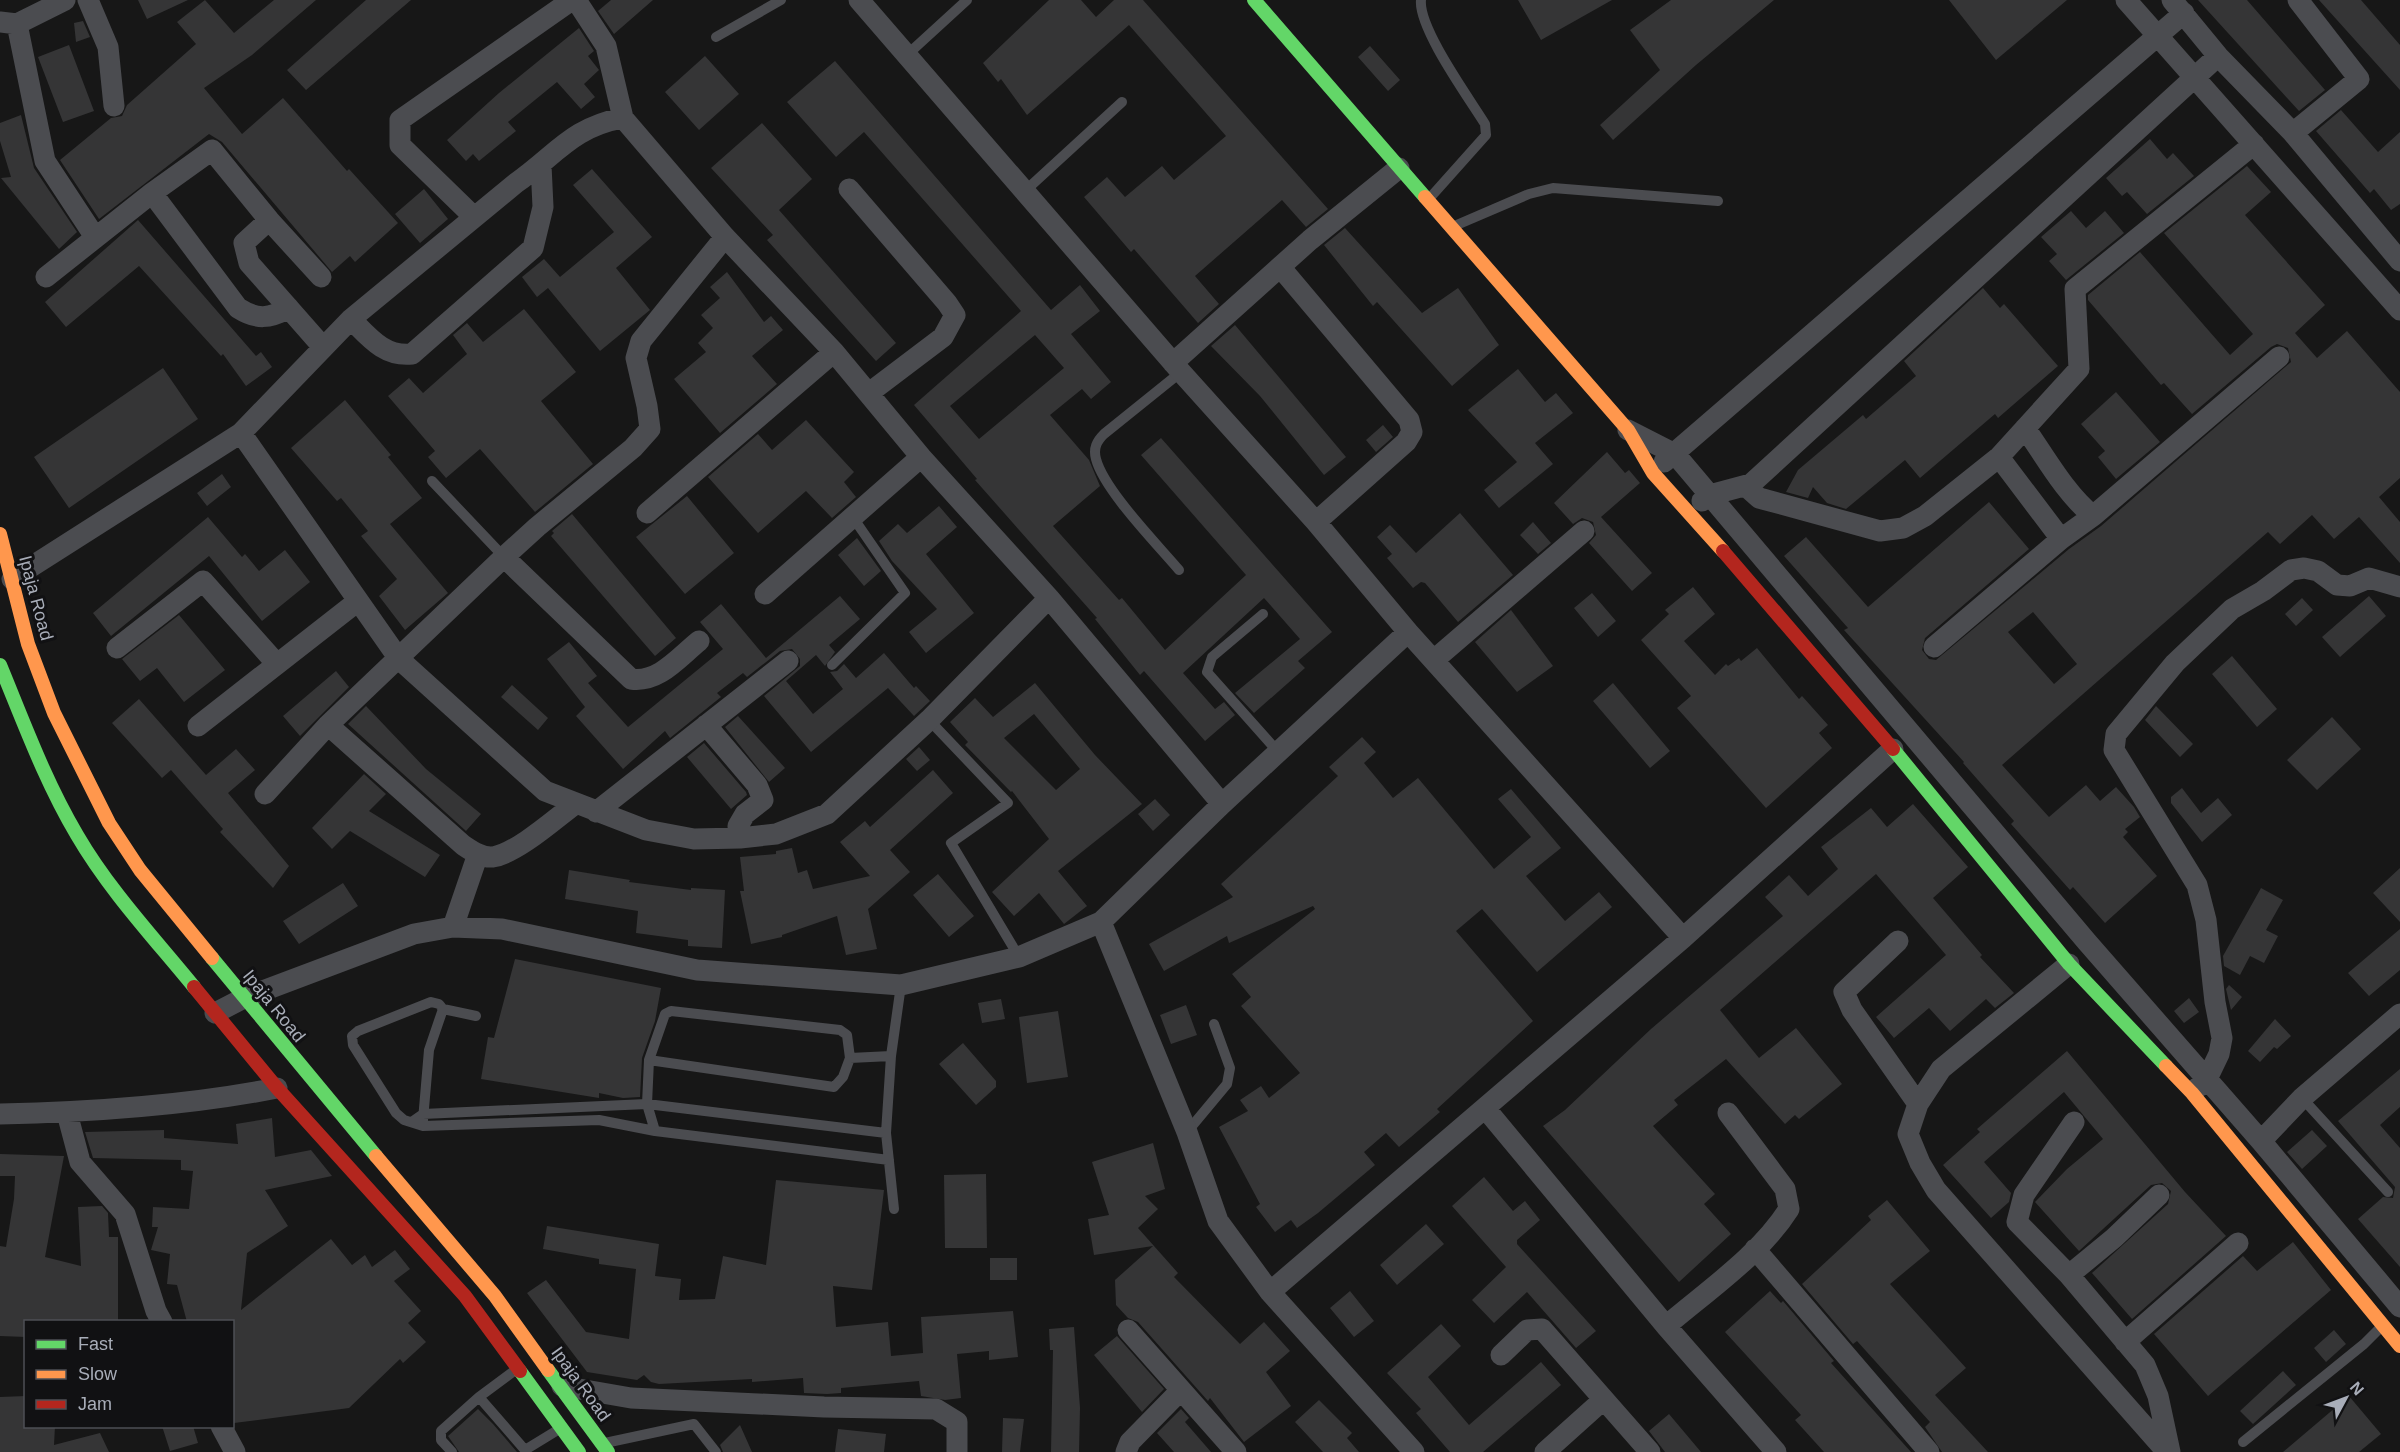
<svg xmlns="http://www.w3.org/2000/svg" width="2400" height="1452" font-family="Arial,sans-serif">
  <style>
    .building { fill: #353536; fill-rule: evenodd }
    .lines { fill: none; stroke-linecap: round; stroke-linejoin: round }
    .lane { stroke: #4b4c50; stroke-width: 10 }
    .street { stroke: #4b4c50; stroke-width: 21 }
    .fast { stroke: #63d668; stroke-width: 14 }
    .slow { stroke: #ff974d; stroke-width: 14 }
    .jam { stroke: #b3261e; stroke-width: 14 }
    .labels { text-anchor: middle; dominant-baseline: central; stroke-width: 6; stroke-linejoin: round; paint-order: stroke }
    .street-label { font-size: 18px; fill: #a8adb8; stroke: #111113 }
  </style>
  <rect width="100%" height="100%" fill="#171717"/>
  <path class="building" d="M138,0H188L147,19Z
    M205,0L234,33L274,0H316L252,55L204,88L242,134L283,98L347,171L349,169L398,223L355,262L350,256L332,272L222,142L209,134L99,219L60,160L111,118L122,116L127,105L196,44L177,22Z
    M366,0H411L306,90L287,70Z
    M611,0H653L614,34L598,11Z
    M1049,0H1081L1096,17L1114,0H1143L1328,209L1306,227L1282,200L1195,276L1219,304L1198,323L1134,249L1131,252L1084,197L1107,177L1125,197L1162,166L1174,180L1226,136L1129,25L1027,115L1001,79L998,82L983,63Z
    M1518,0H1612L1541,40Z
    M1671,0H1774L1696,65L1613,140L1600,125L1660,70L1630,30Z
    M1949,0H2067L1996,60Z
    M2198,0H2247L2325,90L2299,111Z
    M2319,0H2361L2400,45V90Z
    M83,21L90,37L76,42L74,23Z
    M579,28L594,51L588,56L599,70L584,84L595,97L581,109L557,82L508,122L516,131L479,161L473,154L466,161L447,140L499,93Z
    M69,45L94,111L63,122L38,57Z
    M1370,46L1400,80L1388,91L1358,57Z
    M705,56L739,94L699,130L665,92Z
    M835,61L1051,310L1080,285L1100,311L1071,334L1111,382L1091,399L1082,389L1050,415L1089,460L1100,486L1053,526L1119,600L1122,598L1165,650L1246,575L1141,455L1161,438L1332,632L1298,661L1305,668L1254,713L1235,693L1300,639L1264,598L1183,673L1215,709L1224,702L1235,715L1205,741L1144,671L1140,675L1095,619L1097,618L975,480L977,479L914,405L1021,311L864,132L836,157L787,102ZM1035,335L1064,368L979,439L950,406Z
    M2341,110L2378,152L2400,132V204L2391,210L2374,189L2370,193L2316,131Z
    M21,115L34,168L77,232L59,249L1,178L11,177L0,141V123Z
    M762,123L812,179L779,210L896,343L876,361L767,240L773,235L711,168Z
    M2150,139L2167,159L2173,153L2194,176L2147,214L2127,192L2122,196L2106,178Z
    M2247,166L2271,192L2245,215L2325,305L2295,333L2317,358L2347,331L2400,392V478L2379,497L2400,522V563L2359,517L2334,539L2312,515L2280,544L2268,532L2002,765L2049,817L2086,785L2100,801L2116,787L2134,807L2140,817L2125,829L2128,832L2123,837L2157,876L2105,923L2073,887L2070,890L2011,824L2014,821L1963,763L1964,762L1844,630L1848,628L1784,556L1806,537L1868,607L1989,502L2029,549L1925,638L1922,650L1929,659L1936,660L2069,549L2101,526L2291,362L2288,348L2277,344L2271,347L2192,414L2164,383L2161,385L2088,300V295L2140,252L2230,355L2253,334L2164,233ZM2033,612L2077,664L2054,684L2008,632Z
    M592,169L652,237L616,268L650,310L600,351L548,288L537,297L522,277L544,259L560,277L614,232L573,185Z
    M424,189L448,219L420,243L395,214Z
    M2071,211L2086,228L2105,211L2124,233L2066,280L2049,261L2057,254L2041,237Z
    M138,220L256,356L261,352L272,367L246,386L223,354L221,356L139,266L66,327L45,302Z
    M1345,228L1422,313L1458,288L1499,345L1452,386L1377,302L1373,306L1324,245Z
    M727,272L764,322L771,316L783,330L752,356L777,384L720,433L674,379L706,352L698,343L713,328L701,315L720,298L710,287Z
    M1983,288L2000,308L2004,304L2058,366L1998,418L1995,414L1920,478L1905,460L1846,509L1827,503L1813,487L1808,498L1786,492L1798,470L1863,415L1866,419L1916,376L1904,361Z
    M524,309L576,372L541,401L593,464L535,512L480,449L446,478L428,457L435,451L388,396L409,378L423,393L467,354L453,335L467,323L483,342Z
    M1235,325L1346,457L1324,475L1260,396L1211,346Z
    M163,368L198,419L69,508L34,457Z
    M1518,369L1545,402L1556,393L1573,413L1535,443L1553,464L1499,508L1484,490L1517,462L1468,410Z
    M2116,392L2160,442L2116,479L2098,457L2105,451L2081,424Z
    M345,400L391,455L388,457L422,498L390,524L448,593L405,630L379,596L397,579L361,536L368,531L341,498L337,501L291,448Z
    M806,420L854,472L844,482L856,497L832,518L806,491L758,533L708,477L758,434L772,450Z
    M1383,425L1393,437L1376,452L1366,440Z
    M1607,452L1625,473L1629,470L1640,483L1601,517L1652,573L1632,591L1589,543L1596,535L1593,522L1582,518L1573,524L1554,503Z
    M222,474L231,487L207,506L197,493Z
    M687,496L734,553L685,594L636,537Z
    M939,506L957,527L926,554L974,613L926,653L909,632L937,609L892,561L879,541L898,524L907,533Z
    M1460,513L1513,575L1458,622L1425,583L1421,582L1413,588L1387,558L1392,554L1377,537L1390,525L1416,553Z
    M572,514L676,638L655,656L551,536L554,533L552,531Z
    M208,517L242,557L245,554L259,571L285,550L310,582L262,621L209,556L111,636L93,613Z
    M1533,522L1551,543L1538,554L1520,535Z
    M857,538L881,571L864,586L838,555Z
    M1693,587L1715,614L1684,641L1715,675L1726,664L1728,666L1739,658L1741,661L1757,648L1799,699L1802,696L1828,725L1819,733L1832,748L1766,808L1677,708L1691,696L1641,640L1669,614L1665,610Z
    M1592,593L1616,621L1598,637L1574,608Z
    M840,596L860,619L829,645L835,652L825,666L816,655L786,681L813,714L843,689L830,672L837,671L844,664L856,678L884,653L914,688L916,686L930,701L914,716L888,688L811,752L764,696L800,666V659L792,649L780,651L747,677L743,673L717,693L721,697L670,738L665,731L623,769L576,716L585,707L547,659L569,642L597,676L588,683L628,727L723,649L700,622L721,604L766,658Z
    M2369,596L2386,616L2340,657L2322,637Z
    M2302,598L2313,610L2296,626L2285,614Z
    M1511,610L1553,666L1517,692L1475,642Z
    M179,615L225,670L184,702L157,668L140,681L122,659Z
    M2232,656L2277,709L2257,727L2212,674Z
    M336,671L349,687L300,736L283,716Z
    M1035,683L1095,755L1142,804L1058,871L1087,906L1064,924L1039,893L1014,916L992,892L1049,839L1012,791L1011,792L965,745L968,742L950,722L975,698L993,717ZM1034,714L1080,769L1056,790L1004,738Z
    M1613,683L1670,751L1650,768L1593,701Z
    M512,685L548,718L538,730L501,697Z
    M139,699L206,775L236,749L255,770L228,793L289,866L273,888L220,832L223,829L171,770L162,778L112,723Z
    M366,706L426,769L481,814L466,831L348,724Z
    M2156,706L2193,744L2180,757L2145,720Z
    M738,716L785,768L769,782L725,727Z
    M2332,717L2361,749L2317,790L2287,760Z
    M1362,737L1376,752L1364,763L1393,798L1418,778L1494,869L1531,837L1498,799L1511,789L1561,848L1526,876L1565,921L1599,892L1612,907L1537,972L1482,909L1456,931L1533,1021L1437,1109L1440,1112L1411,1137L1399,1147L1386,1133L1364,1152L1375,1165L1318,1213L1297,1228L1291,1220L1275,1232L1256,1207L1260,1204L1219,1127L1248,1111L1240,1100L1261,1086L1269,1098L1300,1073L1241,1006L1251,997L1232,974L1315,909L1313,906L1229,943L1227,936L1164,971L1149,944L1233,897L1221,884L1338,776L1329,767Z
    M704,743L746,792L747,795L731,809L687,757Z
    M919,747L930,760L917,771L906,759Z
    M933,770L953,793L890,850L910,872L868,909L877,949L846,955L837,916L782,935V937L751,944L740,891H744L740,857L776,854V851L792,848L798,873L807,870L813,889L870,876L840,842L865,821L870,827Z
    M364,774L386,794L369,811L440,855L425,877L350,831L332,849L312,828Z
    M2182,788L2201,813L2218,798L2232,815L2202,842L2171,803V797Z
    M1155,799L1170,815L1153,831L1138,814Z
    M1913,804L1968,867L1933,898L1982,955L1980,957L2014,993L1995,1008L1986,999L1950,1031L1929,1008L1894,1038L1876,1017L1946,955L1876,874L1720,1010L1759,1058L1796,1028L1842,1084L1799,1119L1795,1115L1785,1124L1726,1059L1674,1100L1678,1105L1653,1126L1715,1194L1704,1204L1731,1234L1679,1282L1543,1126L1565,1110L1651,1029L1783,916L1765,897L1789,875L1808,896L1838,869L1821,847L1871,808L1887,827Z
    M2400,868V922L2373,893Z
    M569,870L630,880L629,882L691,890V888L725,890L722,948L688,946V940L636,933L638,911L565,899Z
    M938,874L974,916L949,937L913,895Z
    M343,883L358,906L299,944L283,921Z
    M2261,888L2283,900L2266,930L2278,936L2264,963L2250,956L2240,975L2224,966L2223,956Z
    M2400,929V970L2369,996L2348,973Z
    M515,959L661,988L655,1021L642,1058L640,1097L623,1098L599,1093V1098L481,1079L488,1037L494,1038Z
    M2229,985L2242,997L2231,1010L2226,989Z
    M2189,998L2199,1012L2184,1023L2174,1011Z
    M1001,999L1005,1019L982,1023L978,1003Z
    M1186,1005L1197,1035L1171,1044L1160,1015Z
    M1058,1011L1068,1077L1027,1083L1019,1017Z
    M2275,1019L2291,1036L2277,1049L2274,1047L2260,1062L2248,1051Z
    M963,1043L996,1081V1087L976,1105L939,1064Z
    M2067,1051L2185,1192L2226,1236L2132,1319L2092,1273L2168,1204L2171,1191L2162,1183L2151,1185L2079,1251L2035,1202L2067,1169L2103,1139L2064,1092L1984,1162L2011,1193L2009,1202L1991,1218L1943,1165L1980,1132L1977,1129Z
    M2400,1069V1107L2380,1125L2400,1148V1267L2358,1219L2383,1197L2393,1198L2395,1187L2338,1121Z
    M272,1118L275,1157L311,1150L332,1176L265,1190L288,1226L247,1253L241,1310L331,1239L352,1265L365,1255L372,1267L395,1250L410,1269L394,1281L421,1311L408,1323L426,1342L403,1363L400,1359L349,1408L234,1423L232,1322H187L177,1285L167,1284L170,1254L151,1250L158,1227H152L153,1207L189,1209L193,1171L181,1170V1160L93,1158L85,1132L164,1130V1138L238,1144L236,1124Z
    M2312,1130L2327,1146L2302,1169L2287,1152Z
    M1153,1143L1165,1189L1145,1196L1158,1209L1138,1228L1178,1273L1174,1277L1240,1344L1264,1322L1290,1351L1266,1372L1291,1406L1244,1442L1210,1398L1208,1401L1138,1322L1128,1318L1116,1305L1115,1280L1153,1246L1094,1255L1088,1219L1109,1215L1092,1162Z
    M0,1154L64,1156L45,1257L81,1266L78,1207L102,1206L108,1213L109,1237H118V1322H26V1337L0,1336V1246L6,1247L14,1199L15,1176H0Z
    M986,1174L987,1248H945L944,1175Z
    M1484,1177L1513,1211L1525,1201L1540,1220L1517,1240V1244L1596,1331L1576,1348L1527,1292L1494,1323L1472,1300L1506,1267L1452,1206Z
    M776,1180L884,1190L872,1290L833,1286L836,1327L888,1322L891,1356L923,1353L921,1317L1013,1311L1018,1357L989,1360V1351L957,1354L961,1398L945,1400L921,1396L919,1381L841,1388V1393L827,1394L804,1393L803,1378L752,1382V1379L659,1384L651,1382L644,1375L637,1380L587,1372L527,1293L546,1280L586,1332L629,1339L636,1269L599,1264V1259L543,1249L547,1226L659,1244L655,1276L681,1279L679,1300L715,1299L723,1256L766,1265Z
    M1887,1200L1930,1251L1890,1284L1966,1368L1935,1395L1988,1452H1942L1925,1427L1930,1422L1857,1341L1853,1344L1802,1284L1871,1220L1868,1216Z
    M1426,1224L1444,1244L1397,1285L1380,1265Z
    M2293,1242L2331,1290L2208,1396L2154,1334L2243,1256L2257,1271Z
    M990,1258H1017V1280H990Z
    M1350,1291L1374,1321L1354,1337L1330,1308Z
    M1770,1291L1781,1303L1783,1301L1834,1361L1831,1363L1911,1452H1824L1795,1420L1801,1415L1725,1332Z
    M1441,1324L1461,1346L1428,1377L1469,1425L1541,1362L1561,1385L1483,1452H1450L1416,1413L1421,1409L1387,1373Z
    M1074,1327L1080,1408L1079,1452H1051L1053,1350H1050L1049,1329Z
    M2334,1330L2346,1344L2326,1362L2314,1348Z
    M1117,1336L1164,1389L1142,1412L1094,1355Z
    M2283,1371L2296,1385L2253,1424L2240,1411Z
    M26,1396V1426H55L54,1445L100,1433L109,1452H0V1397Z
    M2349,1396L2381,1434L2359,1452H2283Z
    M1319,1400L1352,1433L1347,1438L1359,1452H1323L1295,1422Z
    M478,1409L493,1424L517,1452H459L448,1436Z
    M1181,1409L1189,1418L1185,1422L1211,1452H1174L1157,1433Z
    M1669,1414L1701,1452H1665L1649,1431Z
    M1003,1418L1024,1419L1020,1452H1002Z
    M740,1425L752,1452H723L720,1445Z
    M162,1426H193L198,1443L170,1451Z
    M838,1429L886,1434L884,1452H835Z"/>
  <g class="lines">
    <path class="lane" d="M1421,0C1418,28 1469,98 1485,124L1486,135L1428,200
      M716,37L781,0
      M908,54L967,0
      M1025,191L1122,102
      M1452,227L1529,194L1553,188L1718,201
      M432,481L504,557
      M1179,570C1157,544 1104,490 1096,459C1093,448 1097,441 1104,434L1181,372
      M1263,614L1212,657L1207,672L1279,753
      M832,665L905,593L852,516
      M929,720L1008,803L951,843L1019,957
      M443,1009L439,1004L431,1002L358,1031L352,1036L353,1045L396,1113L404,1120L423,1126L599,1120L655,1131L889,1160
      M649,1060L665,1014L671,1011L840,1030L847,1035L850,1058
      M2302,1098L2388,1192
      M423,1120L429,1050L443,1009L476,1016
      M413,1121L423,1114L647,1104L886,1133
      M655,1131L647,1104L649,1060L834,1087L843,1077L850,1058L891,1056
      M1187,1132L1227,1084L1230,1068L1214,1024
      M894,1209L886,1133L891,1056L901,985
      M518,1368L479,1397L525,1450L561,1428
      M2243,1442L2364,1344L2382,1326
      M605,1443L694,1424L716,1452
      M452,1452L441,1440V1431L479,1397"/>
    <path class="street" d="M88,0L108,47L114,106
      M576,0L606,46L623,118
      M859,0L1181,372L1316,522L1408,632L1683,938
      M2126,0L2400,310
      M2172,0L2218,56L2293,133L2400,261
      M0,22L17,24L65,0
      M17,24L45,161L95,237
      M2293,133L2359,79L2298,0
      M849,189L947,303L955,315L943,337L869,393
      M152,193L238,308C257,320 269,319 289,308
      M474,217L400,145V120L572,0
      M269,220L321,277
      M1281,268L1409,420L1412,432L1406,442L1316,522
      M46,277L152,193L212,150L269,220L244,243L249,263L322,346
      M351,319C369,337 384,357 412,354L533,248L543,207L541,165
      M1173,363L1310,240L1399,168
      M2025,428C2046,458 2065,493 2093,516L2279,357
      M1628,430L1675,454L2087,942L2261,1141L2400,1307
      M241,433L399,659L545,791L646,830L694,839L740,838L776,834L827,814L929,720L1049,598
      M1999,457L2061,539
      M1664,462L2184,13
      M1751,484L1750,490L1759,498L1880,531L1903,528L1925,516L1999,457L2079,369L2075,289L2254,144
      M1702,501L1710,495L1751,484L2218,56
      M647,513L834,352
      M504,557L631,679C659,683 679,657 699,641
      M12,579L241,433L351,319L516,183C556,155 572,127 623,118L725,237L834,352L921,457L1049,598L1222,804
      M765,594L921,457
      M1408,632L1222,804L1101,922L1187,1132L1218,1221L1270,1292L1414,1452
      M1934,647L2061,539L2093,516
      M117,648L203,581L276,663
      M1434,660L1584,531
      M328,725L463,845C472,851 482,858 493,857C517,853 555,819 575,804
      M706,725L757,785L763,800L745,814L738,826L740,838
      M198,726L358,601
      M265,794L328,725L504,557L537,527L633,448L650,429L647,406L636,358L641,341L725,237
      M596,812L788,661
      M453,927L478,854
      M1898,941L1844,992L1852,1010L1918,1104
      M2069,964L1941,1069L1918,1104L1908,1134L1920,1163L1936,1190L2167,1452
      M215,1013L244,998L414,934L453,927L502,929L697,970L901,985L1019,957L1101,922
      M2197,1088L2207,1079L2219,1054L2222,1038L2215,1002L2206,920L2197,885L2114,750L2116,734L2175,663L2232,609L2263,591L2291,570L2304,568L2318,571L2337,585L2350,586L2369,578L2400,587
      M1485,1108L1666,1326L1776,1452
      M67,1113L80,1162L125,1214L156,1311L162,1322
      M0,1114C93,1112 186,1106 277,1088
      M2074,1122L2024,1195L2017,1222L2069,1275L2145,1365L2158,1396L2170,1452
      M2261,1141L2302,1098L2400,1014
      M1755,1249L1929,1452
      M2069,1275L2114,1238L2159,1195
      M1270,1292L1683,938L1893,749
      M1666,1326C1708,1290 1759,1256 1789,1209L1785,1189L1728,1113
      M1128,1330L1236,1452
      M2125,1342L2238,1243
      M1501,1355L1527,1330L1542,1329L1650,1452
      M562,1386L631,1398L824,1407L936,1409L957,1422V1452
      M221,1426L235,1452
      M1126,1452L1130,1442L1180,1391
      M1545,1452L1603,1400"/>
    <path class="fast" d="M1254,0L1425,197
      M0,665C24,723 45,781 77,835C109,890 154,938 194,987
      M1893,749L2069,964L2166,1066
      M212,958L376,1156
      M548,1370L608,1452
      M520,1371L579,1452"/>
    <path class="slow" d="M1425,197L1628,430L1653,473L1723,551
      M0,534L28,644L54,713L109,823L140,870L212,958
      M2166,1066L2192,1093L2400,1346
      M376,1156L495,1296L548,1370"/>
    <path class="jam" d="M1723,551L1893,749
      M194,987L277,1088L465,1296L520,1371"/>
  </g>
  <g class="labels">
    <g class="street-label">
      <text transform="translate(36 598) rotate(75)">Ipaja Road</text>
      <text transform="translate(274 1006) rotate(51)">Ipaja Road</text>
      <text transform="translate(581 1384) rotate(54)">Ipaja Road</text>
    </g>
  </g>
  <rect x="24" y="1320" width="210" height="108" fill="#111113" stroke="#4d4f55" stroke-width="1.5"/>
  <rect x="36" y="1340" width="30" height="9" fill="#63d668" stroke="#4d4f55" stroke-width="1.5"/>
  <text x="78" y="1350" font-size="18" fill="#a8adb8">Fast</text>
  <rect x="36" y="1370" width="30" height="9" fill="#ff974d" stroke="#4d4f55" stroke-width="1.5"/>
  <text x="78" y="1380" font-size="18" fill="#a8adb8">Slow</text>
  <rect x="36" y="1400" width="30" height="9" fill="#b3261e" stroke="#4d4f55" stroke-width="1.5"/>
  <text x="78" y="1410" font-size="18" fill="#a8adb8">Jam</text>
  <g transform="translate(2346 1398) rotate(49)" stroke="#111113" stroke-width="4.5" paint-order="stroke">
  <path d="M0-4.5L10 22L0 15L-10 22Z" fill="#a8adb8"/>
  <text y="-9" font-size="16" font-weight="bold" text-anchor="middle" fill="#a8adb8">N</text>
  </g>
</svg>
